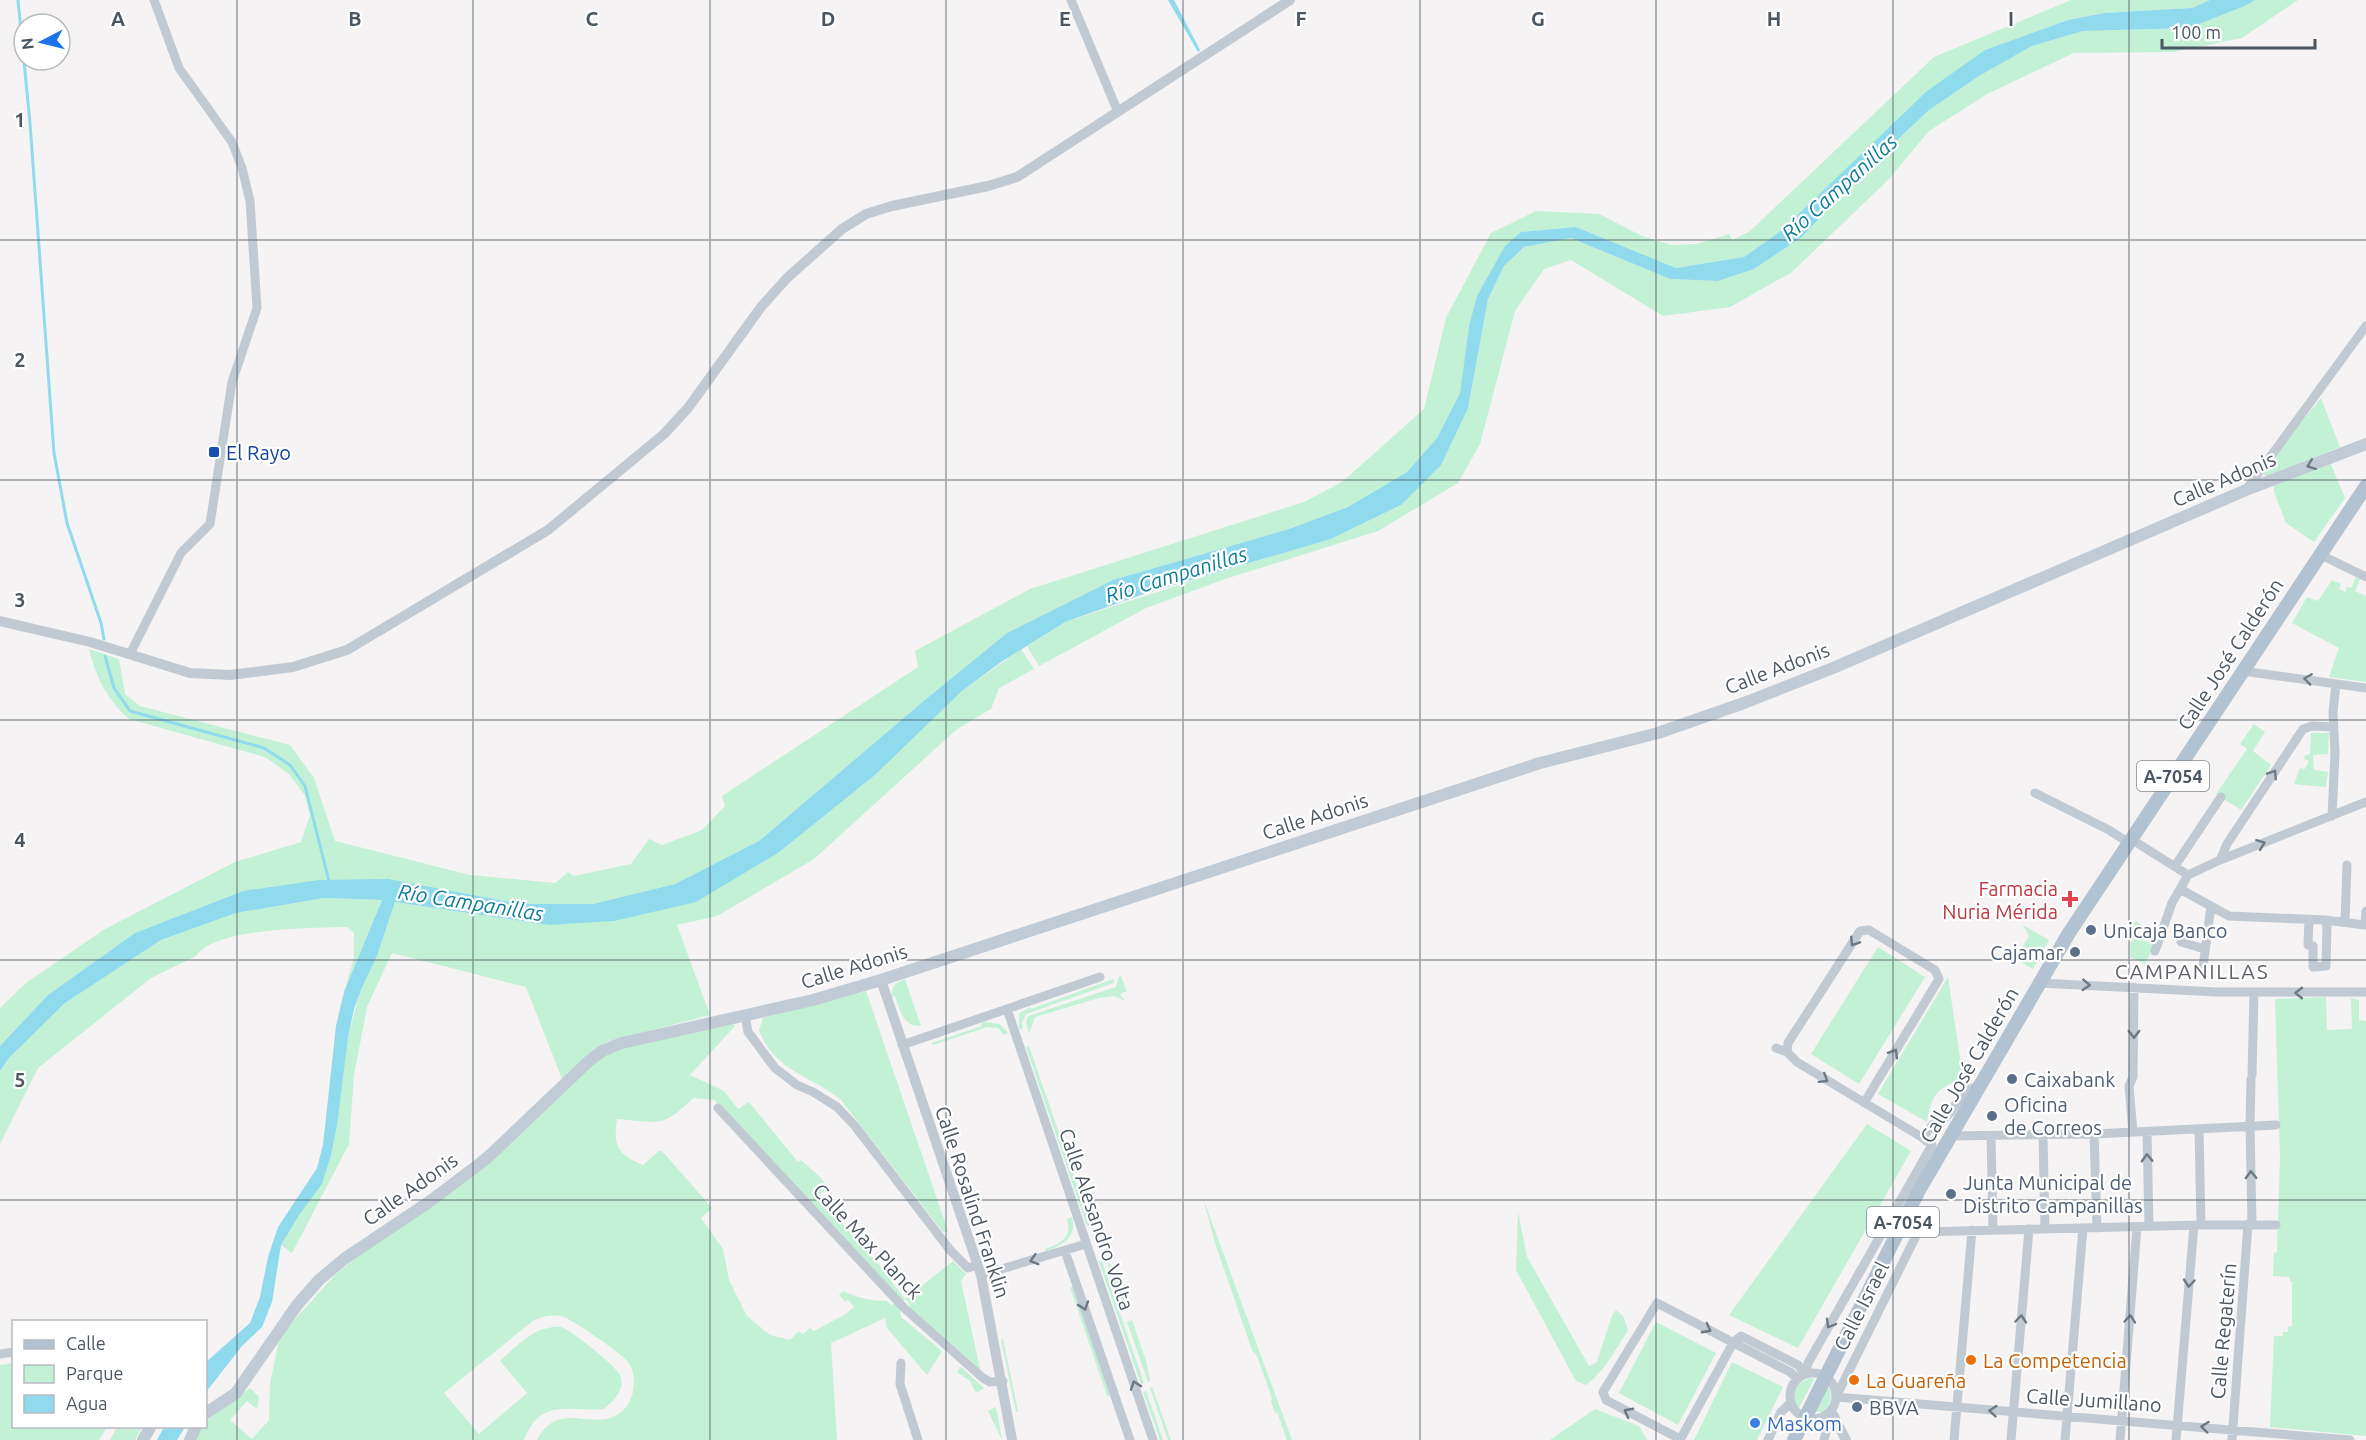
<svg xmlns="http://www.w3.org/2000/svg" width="2366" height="1440" font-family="Ubuntu,sans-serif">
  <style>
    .green { fill: #c3f1d5 }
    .water { fill: #90daee }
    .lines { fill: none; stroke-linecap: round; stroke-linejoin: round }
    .stream { stroke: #90daee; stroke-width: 3 }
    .minor { stroke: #c1cad2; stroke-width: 9 }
    .tertiary { stroke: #c1cad2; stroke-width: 10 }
    .secondary { stroke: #c1cbd6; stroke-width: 12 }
    .primary { stroke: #b3c2d1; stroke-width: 14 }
    .oneway { stroke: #6e7984 }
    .oneway2 { stroke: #6e7983 }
    .grid { fill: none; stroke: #4a5661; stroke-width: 1.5; stroke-opacity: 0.55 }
    .transit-dot { fill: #1a4fb4; stroke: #fff; stroke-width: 2 }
    .health-dot { fill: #e0444e; stroke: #fff; stroke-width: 2 }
    .service-dot { fill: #5c6f8a; stroke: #fff; stroke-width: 2 }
    .food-dot { fill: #e8710a; stroke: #fff; stroke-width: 2 }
    .shop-dot { fill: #3f7fe0; stroke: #fff; stroke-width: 2 }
    .labels { text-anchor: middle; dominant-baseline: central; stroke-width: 4.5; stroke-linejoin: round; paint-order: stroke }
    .shield { fill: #fff; stroke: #808990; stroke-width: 1.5 }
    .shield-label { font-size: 18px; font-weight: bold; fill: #4a5661 }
    .transit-label { font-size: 20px; fill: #164399; stroke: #fff; text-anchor: start }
    .street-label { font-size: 20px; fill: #4a5661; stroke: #fff }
    .health-label { font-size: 20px; fill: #be3a42; stroke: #fff; text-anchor: end }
    .service-label { font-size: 20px; fill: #4e5e75; stroke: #fff; text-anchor: start }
    .food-label { font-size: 20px; fill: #c56008; stroke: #fff; text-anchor: start }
    .shop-label { font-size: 20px; fill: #366cbe; stroke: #fff; text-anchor: start }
    .water-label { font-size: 21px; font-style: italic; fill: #0c7c9b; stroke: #fff }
    .neighbourhood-label { font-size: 21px; letter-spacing: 1.5px; fill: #5f6368; stroke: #fff }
    .grid-label { font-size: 20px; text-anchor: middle; font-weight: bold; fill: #4a5661; stroke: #fff; stroke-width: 4.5; stroke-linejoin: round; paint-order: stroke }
  </style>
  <rect width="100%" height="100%" fill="#f5f3f3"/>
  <path class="green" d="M2071,0H2210L2192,8L2104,13L2068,20L1985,50L1781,231L1744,257L1676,268L1576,227L1521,232L1469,326L1460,393L1437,438L1407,472L1348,507L1289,529L1113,580L1007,633L926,699L759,841L675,884L593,904H520L389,879L243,891L135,933L48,995L0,1046V1008L26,983L105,929L235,862L301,842L310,815L305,796L289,774L265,757L129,719C108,701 95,676 89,649L119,659L125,694L140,706L290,745L314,778L335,841L470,875L555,883L568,872L573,876L631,864L649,839L662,845L702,830L725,806L722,796L918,667L915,651L1030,589L1304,502L1342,482L1424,409L1446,318L1491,233L1536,211L1599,214L1642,236L1672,245L1697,244L1729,234L1732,240L1749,232L1934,57Z
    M2255,0H2298L2242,38L2173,52L2074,53L1987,94L1929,131L1888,180L1792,272L1730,307L1663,316L1571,260L1544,269L1515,311L1480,444L1458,483L1378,531L1225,579L1146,608L1039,666L1027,646L1065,622L1216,573L1331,539L1401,505L1468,408L1488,299L1504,266L1524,247L1571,238L1670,279L1718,281L1754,269L1802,237L1855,180L1929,110L1979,76L2032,46L2083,31L2189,28L2247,5Z
    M2321,398L2340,447L2266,476L2264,475L2263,469Z
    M2330,462L2345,498L2314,542L2286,523L2274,492V485Z
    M2356,577L2360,579L2355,591L2366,596V682L2329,677L2339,648L2292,623L2307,597L2318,601L2332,580L2341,584L2339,589L2345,592L2347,587L2351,588Z
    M1021,649L1034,669L999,688L991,709L957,729L814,859L717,916L677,925L710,1015L607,1042L583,1059L562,1079L526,987L392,953L367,1007L354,1075L349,1144L292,1253L281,1245L331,1155L348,1038L361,987L377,956L395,902L548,925L778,853L875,775L962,691Z
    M2254,724L2265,732L2253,751L2271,765L2241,810L2216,794L2247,749L2240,744Z
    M2311,733H2329L2328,754L2313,755L2314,770L2328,772L2326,787L2294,784L2300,768L2305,769L2309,761L2304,759L2305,755L2310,754Z
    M324,898L382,900L344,992L354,958V933L347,927C313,928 216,927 196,956L151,978L38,1068L0,1144V1071L9,1058L65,1003L161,940L236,913Z
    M2136,921L2142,925L2135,936L2154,945L2145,964L2130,957V944L2135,936L2129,932Z
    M2023,925L2049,940L2033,969L2015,959L2029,936Z
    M1878,947L1925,977L1859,1084L1811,1054Z
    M1120,974L1127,991L1120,994L1125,1001L1114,996L1099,998L1035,1017L1029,1034L1026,1022L1028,1016L1116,987Z
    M1948,977L1963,1078C1936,1090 1932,1093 1927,1122L1878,1094Z
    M905,979L921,1026C903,1027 900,1010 895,996L892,997C891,986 895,983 905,979Z
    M1113,979L1114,983L1026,1014L1022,1023L1023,1028L1019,1030V1014L1030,1007L1031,1009Z
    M866,991L948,1231L943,1232L841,1100C809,1074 776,1073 759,1030L763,1018Z
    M2326,997L2327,1030L2352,1029L2351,998L2359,1000V1020L2366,1021V1436L2270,1427L2274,1336H2283V1332H2288V1327L2292,1326V1282L2290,1281L2289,1277L2273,1276L2274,1253L2277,1252L2280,1158L2275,999Z
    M984,1022L1000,1024L1008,1033L1004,1035L998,1028L987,1027L933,1045L932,1043L982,1026L981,1023Z
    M732,1023L735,1026L690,1075L724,1091L738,1109L749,1102L798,1162L801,1160L821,1178L828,1188L818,1196L879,1265L905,1299L953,1261L966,1274L961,1281L980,1369L910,1308L909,1303L905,1299L903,1301L714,1100L693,1098C662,1129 659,1122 617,1119C613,1148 618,1154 643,1165L659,1151H662L712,1208L701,1218L723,1249L729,1280L747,1316L770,1335L790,1340L799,1331L803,1334L810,1328L814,1331L846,1314L854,1307L848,1300L845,1302L839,1295L843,1291C858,1298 871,1301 887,1301L891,1305L895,1304L900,1310L901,1317L942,1351L927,1375L887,1328L885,1318L831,1343L837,1440H537C561,1394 600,1440 627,1406C635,1395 637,1373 628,1362C621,1353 571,1318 561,1316C551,1314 543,1317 534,1320L444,1393L479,1434L527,1393L500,1361C513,1349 531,1330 549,1328C553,1327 559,1326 563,1328C572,1331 616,1366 620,1375C626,1389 614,1401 604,1409C569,1412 540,1397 524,1440H195L201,1427L206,1426V1421L250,1388L259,1397L257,1409L247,1401L230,1420L252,1439L269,1420L270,1384L278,1344L287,1328L335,1275L602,1055L626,1046Z
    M1029,1046L1091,1225L1087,1226L1026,1047Z
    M1867,1124L1911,1151L1798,1348L1729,1315Z
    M1203,1198L1292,1440H1287L1277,1412L1275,1413L1271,1402L1272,1398L1257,1356L1252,1350L1215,1243Z
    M1518,1211L1527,1257L1589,1366L1597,1362L1612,1315L1616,1310L1623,1316L1628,1330C1616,1349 1604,1372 1586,1385L1576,1381L1516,1270Z
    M1072,1217C1077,1238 1063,1245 1046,1251L1045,1249C1062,1243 1072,1238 1067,1219Z
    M1106,1259C1116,1271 1128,1289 1129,1305L1122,1306L1119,1295L1123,1293L1120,1284L1115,1285Z
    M1102,1261L1144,1383L1141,1384L1099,1262Z
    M1073,1286L1110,1395L1107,1396L1070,1287Z
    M1132,1320L1147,1364L1150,1381L1148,1382L1127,1322Z
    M1656,1322L1716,1353L1678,1425L1619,1393Z
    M1003,1339L1018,1411L1016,1412L1001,1340Z
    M1732,1362L1783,1387L1757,1440H1694Z
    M13,1363L14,1426L107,1427L99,1440H0V1365Z
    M961,1367L984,1388L976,1393L970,1381L957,1372Z
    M1810,1378L1814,1379L1799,1408C1787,1396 1796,1383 1810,1378Z
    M1825,1386L1829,1388C1833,1398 1830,1404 1823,1412H1813Z
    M1152,1387L1171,1440H1168L1150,1388Z
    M1146,1391L1163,1440H1160L1143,1392Z
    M995,1407L997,1411L1002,1440L988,1411Z
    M1595,1409L1639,1426L1647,1440H1550Z
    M118,1426H142V1427L135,1440H110Z"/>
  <path class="water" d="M1168,0H1174L1200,50L1198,52Z
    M2210,0H2255L2247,5L2189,28L2083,31L2032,46L1979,76L1929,110L1855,180L1802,237L1754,269L1718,281L1670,279L1571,238L1524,247L1504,266L1488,299L1468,408L1441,465L1401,505L1331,539L1144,594L1065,622L1001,662L962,691L875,775L778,853L696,902L614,921L548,925L395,902L377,956L362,987L354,1009L348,1038L337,1125L331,1155L322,1184L299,1215L281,1245L272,1302L262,1327L242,1346L206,1392V1362L250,1323L260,1297L268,1257L278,1227L317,1168L323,1145L336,1026L344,992L382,900L324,898L236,913L161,940L65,1003L9,1058L0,1071V1046L48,995L135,933L243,891L319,880L389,879L520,904H593L675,884L759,841L926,699L1007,633L1113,580L1289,529L1348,507L1407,472L1437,438L1460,393L1469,326L1477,296L1505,246L1521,232L1576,227L1676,268L1744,257L1781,231L1927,91L1985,50L2068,20L2104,13L2192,8Z
    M164,1427V1426L185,1427L177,1440H157Z"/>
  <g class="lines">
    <path class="stream" d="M18,0L30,123L54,453L67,523L101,623L104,639
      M105,656L114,688L130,711L264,748L290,765L305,786L329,881"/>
    <path class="minor" d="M1071,0L1118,112
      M2246,490L2366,326
      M2319,554L2366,577
      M130,654L181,553L210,524L232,382L257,308L250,201L242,168L232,142L179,68L154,0
      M2242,671L2366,688
      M2035,793L2109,830L2129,843
      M2332,816L2335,753L2333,712L2336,684
      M2131,839L2188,875L2172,903L2155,951
      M2220,860L2227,844L2303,729L2312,726L2334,727
      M2175,866L2221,797
      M2188,875L2220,860L2366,802
      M2180,889L2229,916L2325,920L2365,925L2366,911
      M2309,919L2308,945L2313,946V967L2326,966L2327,926L2325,920
      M2345,921L2347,865
      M2181,942L2205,949
      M2203,967L2211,906
      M2039,983L2217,992H2366
      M1007,1009L1153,1440
      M745,1015L748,1032L775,1068L797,1085L813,1092L837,1107L855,1126L950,1250L968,1268L977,1265
      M902,1045L1100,977
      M1776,1048L1787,1052L1797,1062L1923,1138
      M1787,1052L1788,1043L1860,931L1869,930L1935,970L1939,979L1864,1103
      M2252,1075L2254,992
      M2251,1079L2250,1126L2252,1224
      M718,1108L904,1308L983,1378L990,1382L1003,1381
      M2199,1129L2201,1225
      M2133,1132L2129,1086L2133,1077L2134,987
      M2147,1132L2149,1226
      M2094,1134L2097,1228
      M2043,1135L2045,1229
      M1949,1136L2094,1134L2276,1125
      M1991,1136L1993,1229
      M1926,1141L1923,1138L1933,1124L1944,1119L1950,1113L1964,1092L1979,1085
      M1065,1251L1130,1440
      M981,1275L1086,1244
      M0,1354L14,1352
      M901,1363L900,1384L918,1440
      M1790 1396a23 23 0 1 1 46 0a23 23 0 1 1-46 0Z
      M1805,1374L1808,1363L1932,1145
      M1836,1397L1918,1232L2201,1225H2276
      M1836,1397L2350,1440
      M1680,1439L1606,1400L1603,1392L1657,1303L1790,1372L1798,1379
      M1680,1440L1733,1343L1741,1336L1798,1365L1805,1374
      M1768,1440L1781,1412L1791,1402
      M1824,1440L1828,1425L1835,1417
      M1954,1440L1972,1230
      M2011,1440L2029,1229
      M2065,1440L2083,1228
      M2120,1440L2137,1227
      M2176,1440L2194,1225
      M2232,1440L2248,1224"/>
    <path class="tertiary" d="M0,621L90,642L190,673L230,675L293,667L347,650L548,530L664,434L688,408L761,307L787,278L842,229L866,214L892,206L988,186L1017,177L1290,0
      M881,980L981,1275L1012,1440
      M1831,1411L1846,1440"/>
    <path class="secondary" d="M206,1413L236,1393L297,1305L319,1280L344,1259L429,1202L486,1159L589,1061L602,1051L622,1043L813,1000L881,980L1540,763L1658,733L1744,703L1833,668L2246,490L2366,444
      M143,1440L151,1426
      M190,1440L196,1426"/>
    <path class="primary" d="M1794,1440L1918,1192L2069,933L2366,486"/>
  </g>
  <defs><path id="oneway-chevron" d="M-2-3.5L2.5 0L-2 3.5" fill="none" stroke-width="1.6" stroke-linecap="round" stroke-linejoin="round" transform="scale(1.5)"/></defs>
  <use class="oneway" href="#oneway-chevron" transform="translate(2311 465) rotate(159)"/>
  <g class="oneway2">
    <use href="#oneway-chevron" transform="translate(2308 679) rotate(-172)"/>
    <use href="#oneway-chevron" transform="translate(2273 774) rotate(-57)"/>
    <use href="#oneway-chevron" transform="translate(2261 844) rotate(-21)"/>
    <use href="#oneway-chevron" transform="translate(1854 942) rotate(123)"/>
    <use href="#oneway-chevron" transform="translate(2086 985) rotate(3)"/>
    <use href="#oneway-chevron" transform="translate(2299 993) rotate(-179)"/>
    <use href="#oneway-chevron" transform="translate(2134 1034) rotate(90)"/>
    <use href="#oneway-chevron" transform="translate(1894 1053) rotate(-59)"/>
    <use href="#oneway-chevron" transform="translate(1824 1079) rotate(32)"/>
    <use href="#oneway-chevron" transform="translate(2147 1158) rotate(-92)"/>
    <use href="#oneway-chevron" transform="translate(2251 1175) rotate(-91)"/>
    <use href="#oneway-chevron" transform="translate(1034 1260) rotate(164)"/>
    <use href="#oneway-chevron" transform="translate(2189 1283) rotate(95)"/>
    <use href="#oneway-chevron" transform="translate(1084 1306) rotate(71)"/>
    <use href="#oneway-chevron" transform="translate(2021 1319) rotate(-85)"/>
    <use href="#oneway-chevron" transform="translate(2130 1319) rotate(-85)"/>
    <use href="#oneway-chevron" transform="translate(1830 1324) rotate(120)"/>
    <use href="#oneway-chevron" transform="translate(1707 1329) rotate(28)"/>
    <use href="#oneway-chevron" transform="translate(1135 1385) rotate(-109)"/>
    <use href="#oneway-chevron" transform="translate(1993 1411) rotate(-175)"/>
    <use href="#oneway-chevron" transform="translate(1628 1412) rotate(-152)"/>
    <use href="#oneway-chevron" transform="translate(2205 1427) rotate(-174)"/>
  </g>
  <path class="grid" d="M237,0V1440M473,0V1440M710,0V1440M946,0V1440M1183,0V1440M1420,0V1440M1656,0V1440M1893,0V1440M2129,0V1440M0,240H2366M0,480H2366M0,720H2366M0,960H2366M0,1200H2366"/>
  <rect class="transit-dot" x="208" y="446" width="12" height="12" rx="3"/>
  <path class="health-dot" d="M2067 890h6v6h6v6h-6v6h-6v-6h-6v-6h6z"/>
  <g class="service-dot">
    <circle cx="2091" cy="930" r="6"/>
    <circle cx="2075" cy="952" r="6"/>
    <circle cx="2012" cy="1079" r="6"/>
    <circle cx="1992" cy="1116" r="6"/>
    <circle cx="1951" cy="1194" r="6"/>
    <circle cx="1857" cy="1407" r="6"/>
  </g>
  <g class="food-dot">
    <circle cx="1971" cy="1360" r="6"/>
    <circle cx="1854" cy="1380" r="6"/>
  </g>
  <circle class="shop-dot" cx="1755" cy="1423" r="6"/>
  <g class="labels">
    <g class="shield">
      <rect x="2137" y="761" width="72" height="30" rx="4.5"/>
      <rect x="1867" y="1207" width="72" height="30" rx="4.5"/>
    </g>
    <g class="shield-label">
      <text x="2173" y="776">A-7054</text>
      <text x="1903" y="1222">A-7054</text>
    </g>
    <g class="transit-label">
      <text x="226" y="452">El Rayo</text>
    </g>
    <g class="street-label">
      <text transform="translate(2224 479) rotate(-23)">Calle Adonis</text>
      <text transform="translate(2230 654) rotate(-57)">Calle José Calderón</text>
      <text transform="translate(1777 668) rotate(-21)">Calle Adonis</text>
      <text transform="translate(1315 816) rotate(-18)">Calle Adonis</text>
      <text transform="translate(854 966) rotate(-17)">Calle Adonis</text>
      <text transform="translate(1969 1065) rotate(-60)">Calle José Calderón</text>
      <text transform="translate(410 1189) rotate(-35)">Calle Adonis</text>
      <text transform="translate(973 1202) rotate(72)">Calle Rosalind Franklin</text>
      <text transform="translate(1097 1219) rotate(71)">Calle Alesandro Volta</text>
      <text transform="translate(868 1241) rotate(47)">Calle Max Planck</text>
      <text transform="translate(1861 1306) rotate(-63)">Calle Israel</text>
      <text transform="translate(2223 1331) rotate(-85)">Calle Regaterín</text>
      <text transform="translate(2094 1400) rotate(4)">Calle Jumillano</text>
    </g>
    <g class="health-label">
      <text x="2058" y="888">Farmacia<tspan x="2058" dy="23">Nuria Mérida</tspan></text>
    </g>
    <g class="service-label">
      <text x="2103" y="930">Unicaja Banco</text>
      <text x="2063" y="952" text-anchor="end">Cajamar</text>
      <text x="2024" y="1079">Caixabank</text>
      <text x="2004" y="1104">Oficina<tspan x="2004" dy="23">de Correos</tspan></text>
      <text x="1963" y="1182">Junta Municipal de<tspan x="1963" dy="23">Distrito Campanillas</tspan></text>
      <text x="1869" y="1407">BBVA</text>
    </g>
    <g class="food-label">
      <text x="1983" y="1360">La Competencia</text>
      <text x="1866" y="1380">La Guareña</text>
    </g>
    <g class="shop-label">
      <text x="1767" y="1423">Maskom</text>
    </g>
    <g class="water-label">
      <text transform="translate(1839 187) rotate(-42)">Río Campanillas</text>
      <text transform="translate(1176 574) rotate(-17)">Río Campanillas</text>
      <text transform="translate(471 902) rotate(9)">Río Campanillas</text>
    </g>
    <g class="neighbourhood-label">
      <text x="2192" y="971">CAMPANILLAS</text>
    </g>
  </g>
  <g class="grid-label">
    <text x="118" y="26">A</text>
    <text x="355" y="26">B</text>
    <text x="592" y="26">C</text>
    <text x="828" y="26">D</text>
    <text x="1065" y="26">E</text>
    <text x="1301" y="26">F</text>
    <text x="1538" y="26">G</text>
    <text x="1774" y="26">H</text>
    <text x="2011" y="26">I</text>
    <text x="20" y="127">1</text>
    <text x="20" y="367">2</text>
    <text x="20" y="607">3</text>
    <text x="20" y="847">4</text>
    <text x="20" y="1087">5</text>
  </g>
  <rect x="12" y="1320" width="195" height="108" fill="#ffffff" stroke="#b7bbc0" stroke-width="1.5"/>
  <rect x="24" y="1340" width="30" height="9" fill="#b3c2d1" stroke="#b7bbc0" stroke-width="1.5"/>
  <text x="66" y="1350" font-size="18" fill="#4a5661">Calle</text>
  <rect x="24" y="1365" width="30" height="18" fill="#c3f1d5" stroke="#b7bbc0" stroke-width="1.5"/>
  <text x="66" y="1380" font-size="18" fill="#4a5661">Parque</text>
  <rect x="24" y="1395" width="30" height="18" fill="#90daee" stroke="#b7bbc0" stroke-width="1.5"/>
  <text x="66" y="1410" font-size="18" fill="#4a5661">Agua</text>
  <g transform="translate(42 42) rotate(263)"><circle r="28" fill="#ffffff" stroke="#b7bbc0" stroke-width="1.5"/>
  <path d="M0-4.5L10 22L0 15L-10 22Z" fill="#1a73e8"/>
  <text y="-9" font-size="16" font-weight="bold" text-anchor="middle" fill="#4a5661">N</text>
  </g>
  <path d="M2162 39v9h153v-9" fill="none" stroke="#4a5661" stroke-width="3"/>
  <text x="2171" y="39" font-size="18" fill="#4a5661" stroke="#ffffff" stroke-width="4.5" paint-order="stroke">100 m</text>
</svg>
